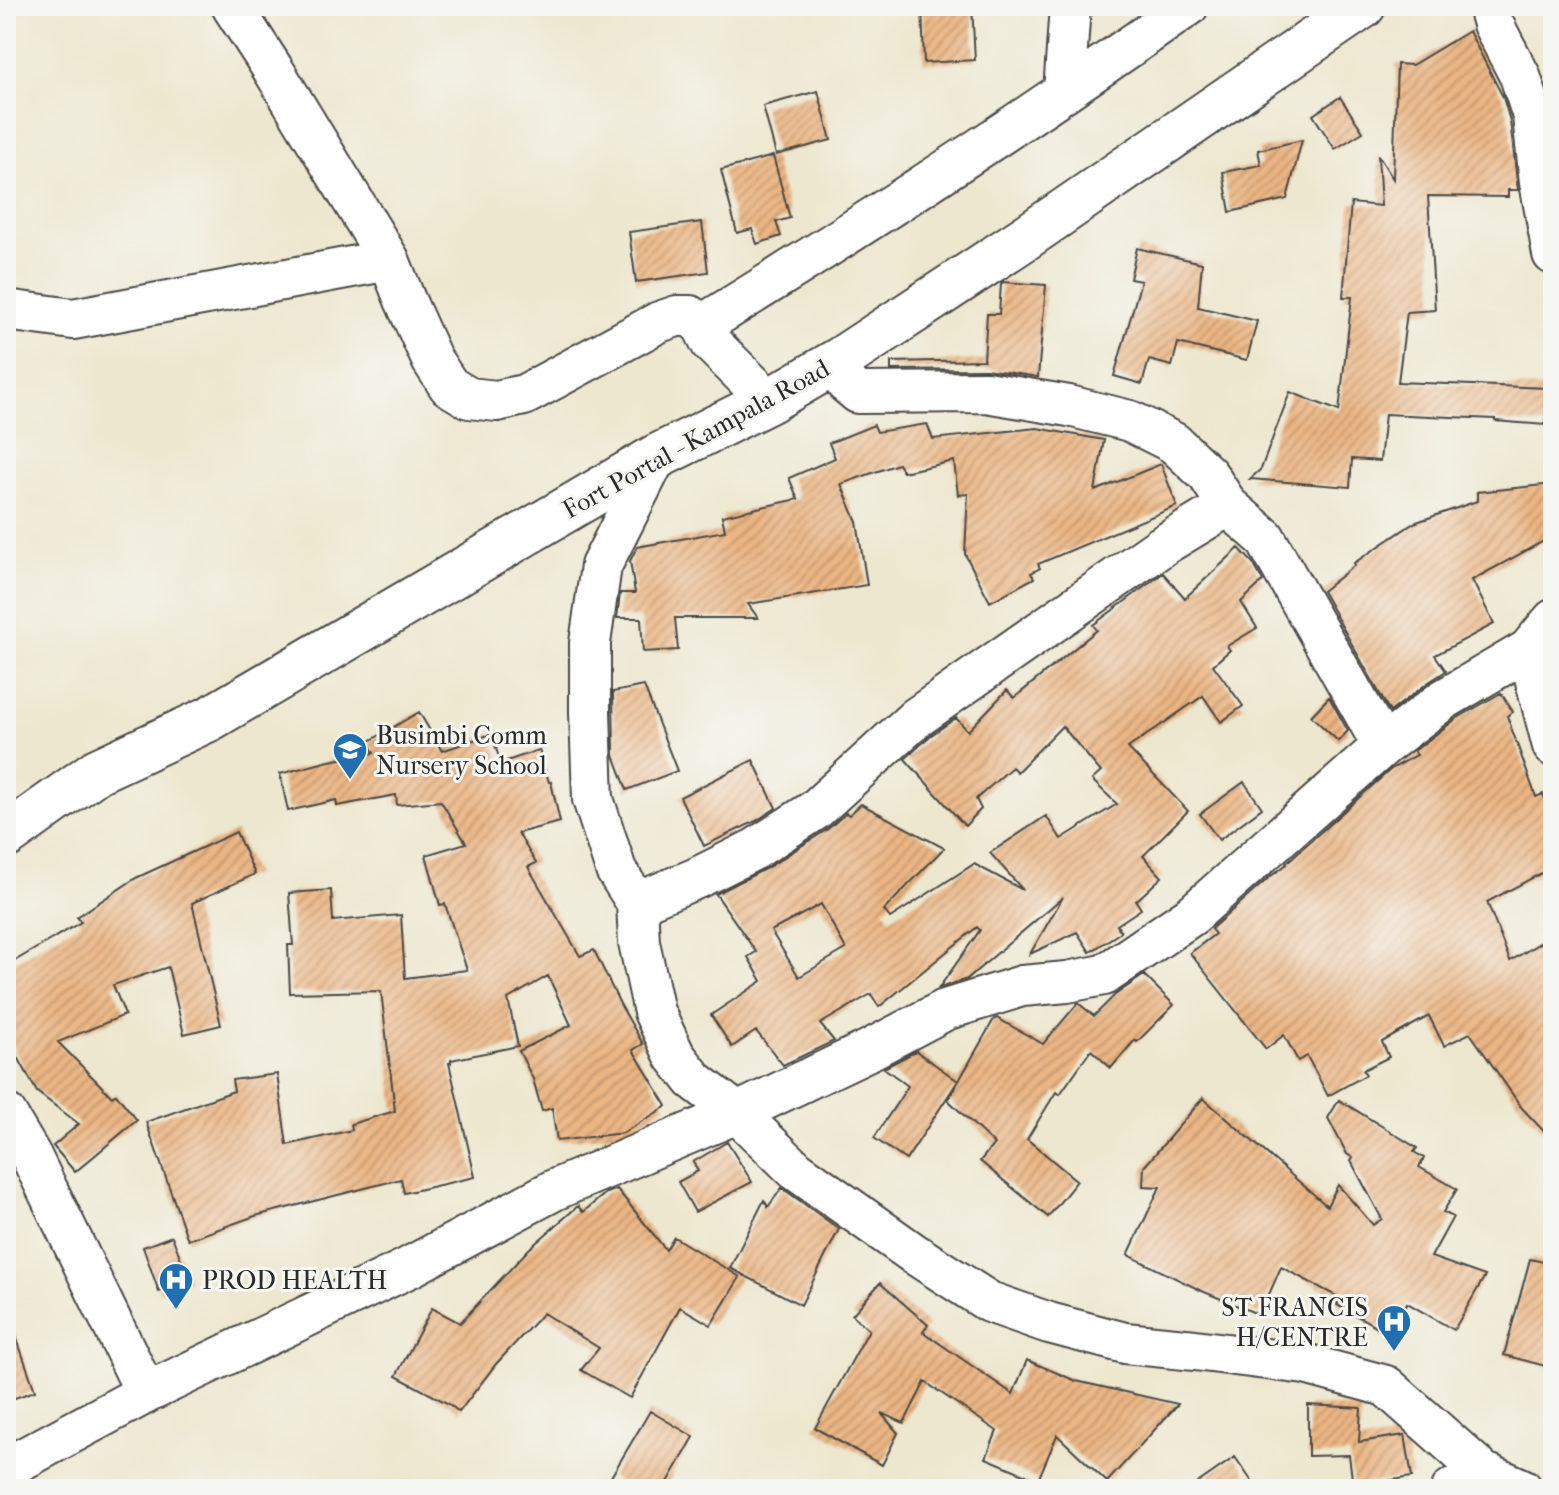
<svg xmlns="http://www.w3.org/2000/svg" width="1559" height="1495" font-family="'IM FELL French Canon',serif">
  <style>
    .building { fill: url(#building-hatch); fill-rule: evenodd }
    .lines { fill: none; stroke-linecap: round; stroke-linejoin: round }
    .minor-casing { stroke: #484744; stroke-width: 44 }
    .primary-casing { stroke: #484744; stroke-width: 48 }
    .minor { stroke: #fff; stroke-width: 40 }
    .primary { stroke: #fff; stroke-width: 44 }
    .labels { text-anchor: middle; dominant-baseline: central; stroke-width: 6; stroke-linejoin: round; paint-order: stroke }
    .street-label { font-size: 26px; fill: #2b2b2b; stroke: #f6f6f2 }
    .poi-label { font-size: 26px; fill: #2b2b2b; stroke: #f6f6f2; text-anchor: start }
  </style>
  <defs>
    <pattern id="building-hatch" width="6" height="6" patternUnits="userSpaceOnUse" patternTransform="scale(2)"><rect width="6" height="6" fill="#ecb684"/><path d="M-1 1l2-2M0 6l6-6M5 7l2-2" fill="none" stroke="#bf946c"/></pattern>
  </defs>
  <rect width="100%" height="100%" fill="#f6f6f2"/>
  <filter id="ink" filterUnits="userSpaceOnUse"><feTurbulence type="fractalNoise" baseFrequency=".0125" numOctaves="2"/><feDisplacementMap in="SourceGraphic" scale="16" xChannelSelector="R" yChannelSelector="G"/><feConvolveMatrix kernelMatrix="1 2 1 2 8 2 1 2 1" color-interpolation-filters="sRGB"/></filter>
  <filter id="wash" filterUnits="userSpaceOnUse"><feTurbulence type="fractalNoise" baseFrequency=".006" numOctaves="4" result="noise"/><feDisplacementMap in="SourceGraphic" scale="32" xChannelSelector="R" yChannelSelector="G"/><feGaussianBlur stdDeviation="1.8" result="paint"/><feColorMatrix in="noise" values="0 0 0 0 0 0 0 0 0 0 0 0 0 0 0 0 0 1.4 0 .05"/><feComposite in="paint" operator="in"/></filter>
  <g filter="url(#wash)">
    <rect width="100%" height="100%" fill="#ede7cf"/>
    <g id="blocks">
      <path class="building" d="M922,6H972L975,60L924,63Z
        M1469,31L1503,97L1510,121L1518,190H1508V197L1428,196L1435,310L1407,312L1398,382L1548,388L1545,425L1495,421V419L1385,414L1380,461L1352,459L1350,487L1250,479L1261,469L1290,392L1339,411L1352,297H1343L1351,203L1381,206L1378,155L1393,179L1397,64L1412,65Z
        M818,91L831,140L776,155L763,106Z
        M1340,97L1363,132L1335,149L1313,115Z
        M1302,140L1287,199L1230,212L1223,172L1261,165L1258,150Z
        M773,156L790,218L776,222L781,236L757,244L752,229L737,233L721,170Z
        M702,222L708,272L636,282L629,232Z
        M1137,248L1202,263L1198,307L1257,321L1247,360L1178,343L1172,366L1149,360L1142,384L1114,376L1141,281L1130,279Z
        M1003,282L1046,285L1038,377L986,369L891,370V362L984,360L987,314H999L1001,284Z
        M927,424L933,439L1037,428L1104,440L1095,491L1161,464L1177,506L1038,564L1040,568L1031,573L1034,578L990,602L965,554L968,494L958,495L954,461L903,472L898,464L841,484L857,522L867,585L748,604L758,618H675L678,650L643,652L641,618H617L620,593H635L630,561L637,547L725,531L722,516L798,499L789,478L835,458L829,443L874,425L877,432Z
        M1553,484V536L1472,580L1494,624L1435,655L1446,671L1429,682L1390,712L1322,591L1355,565L1354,563L1414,523L1477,501V492Z
        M1239,548L1253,563L1263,581L1241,602L1257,628L1227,646L1230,650L1213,665L1243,706L1221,722L1203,696L1128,748L1188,811L1143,856L1162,877L1136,901L1141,909L1117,925L1121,932L1090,952L1077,932L1030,954L1063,897L967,979L939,988L980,930L977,927L879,1007L871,994L820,1024L834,1041L783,1065L756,1031L732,1047L711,1015L762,981L748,957L756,952L716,894L767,868L828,829L846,813L849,815L861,804L944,848L884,910L890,918L974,864L1023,890L990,853L1046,816L1061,839L1117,804L1092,780L1101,772L1062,726L1017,772L1012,767L976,799L981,809L965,826L905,759L930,736L956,718L968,731L1007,690L1014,698L1097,630L1093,625L1163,573L1185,598ZM821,904L846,949L799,977L771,931Z
        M644,686L677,771L627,790L614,755L613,692Z
        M1501,693L1513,712L1507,716L1536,797L1543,794L1553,818V867L1487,902L1510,961L1553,935V1141L1522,1108L1470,1033L1444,1046L1429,1016L1382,1042L1389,1057L1363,1070L1366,1075L1328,1096L1307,1056L1298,1061L1284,1035L1266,1049L1190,953L1215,934L1211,929L1271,876L1287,864L1286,863L1391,769L1417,755L1414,751L1456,719Z
        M1329,697L1348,731L1338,741L1311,716Z
        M419,712L442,751L491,734L501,763L539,750L549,782H551L560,822L518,833L536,863L528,867L580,956L594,950L620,1004L643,1044L633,1050L667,1106L623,1133L557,1141L552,1108L542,1111L533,1079L519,1051L571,1025L548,976L508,999L518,1046L451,1060V1063H449L475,1177L404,1193L401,1179L255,1216L188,1240L146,1122L234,1091L232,1080L277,1074L287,1145L352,1130L351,1124L395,1111L381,991L290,993L288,945H293L289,893L331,890L333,921L401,915L405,978L467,970L445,904L440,905L426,855L466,843L441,801L397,805L396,795L337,806L336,800L288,811L280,774L329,761L374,753L368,742Z
        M753,760L776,808L756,821L704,846L680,797Z
        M1244,782L1262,808L1219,840L1200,814Z
        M236,832L255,874L192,903L221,1025L184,1034L168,967L113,985L125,1015L58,1042L112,1097L116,1094L137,1120L75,1172L53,1146L79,1124L37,1092L6,1035V966L81,922L77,917L136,878Z
        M1144,975L1174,1005L1137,1042L1135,1040L1111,1068L1091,1050L1060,1094L1056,1092L1027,1139L1077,1181L1048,1217L980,1161L994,1144L948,1100L994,1019L997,1018L1043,1044L1078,1003L1094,1016L1115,995Z
        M916,1051L958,1081L906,1160L874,1138L908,1086L884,1068Z
        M1203,1098L1327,1206L1338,1185L1373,1225L1382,1219L1351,1161L1353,1158L1347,1154L1328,1118L1339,1100L1417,1148L1414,1152L1424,1158L1419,1167L1457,1189L1443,1212L1453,1217L1431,1257L1485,1276L1454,1330L1407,1303L1390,1334L1337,1305L1340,1298L1281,1267L1260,1315L1202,1291L1128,1255L1160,1187L1143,1186L1144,1167Z
        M727,1142L752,1182L695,1212L678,1182L698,1171L693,1162Z
        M782,1188L839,1229L801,1305L730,1268L764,1200L768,1207Z
        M617,1189L666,1250L674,1237L740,1277L711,1325L680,1307L630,1398L581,1370L599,1348L543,1313L496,1364L459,1412L449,1404L396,1376L432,1308L460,1323L529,1249L578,1206L583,1212L606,1193Z
        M172,1236L189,1280L159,1292L143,1247Z
        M1530,1259L1553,1264V1368L1504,1355Z
        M880,1283L928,1325L923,1332L1013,1394L1027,1360L1076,1381L1178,1404L1107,1482L1057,1435L1038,1480L986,1458L997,1431L925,1382L904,1423L881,1413L898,1433L882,1465L815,1428L869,1330L852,1315Z
        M10,1319L35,1391L6,1401V1320Z
        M1308,1405L1361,1408L1359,1442L1405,1435L1412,1477L1353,1486L1349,1455L1308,1456Z
        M650,1411L694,1437L664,1489H631L611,1477Z
        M1235,1457L1257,1489H1189Z"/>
    </g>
  </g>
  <g filter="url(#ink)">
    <use href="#blocks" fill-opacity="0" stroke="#484744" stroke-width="2"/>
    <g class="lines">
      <defs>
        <path id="minor" d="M232,6L274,71L389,260L405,300L432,360L449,386L469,398L497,401L524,395L659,322L677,316H690L702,325L711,343L769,401
          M1488,6L1493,24L1520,76L1533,116L1540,182L1553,254
          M1064,92L1070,6
          M6,310L73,319L389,260
          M702,325C867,224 1029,118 1188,6
          M841,359L846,383L858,393L986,392L1069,406L1130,421L1174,443L1208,475L1228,506L1265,538L1383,746
          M656,457L601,566L590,643V712L593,799L616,870L637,903L639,942L654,1012L675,1056L694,1080L737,1113L796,1170L913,1253L989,1302L1049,1323L1125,1343L1195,1350L1305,1364L1386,1386L1483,1472
          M1528,650L1553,746
          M637,903L697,878L755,849L815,810L916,718L1162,546L1228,506
          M6,1114L31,1156L146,1393
          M6,1468L146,1393L408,1268L554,1190L737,1113L871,1049L945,1010L1022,986L1067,982L1104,975L1192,915L1383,746L1443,700L1528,650L1553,620
          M1452,1489L1483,1472L1522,1489"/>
        <path id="primary" d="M6,836L97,771L209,719L656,457L769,401L841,359L1025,238L1363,6"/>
      </defs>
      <use href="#minor" class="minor-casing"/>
      <use href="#primary" class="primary-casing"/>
      <use href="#minor" class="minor"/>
      <use href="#primary" class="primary"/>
    </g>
  </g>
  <defs>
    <symbol id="school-pin" viewBox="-11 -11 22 30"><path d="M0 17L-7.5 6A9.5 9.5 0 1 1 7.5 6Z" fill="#1f6fb2" stroke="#f6f6f2"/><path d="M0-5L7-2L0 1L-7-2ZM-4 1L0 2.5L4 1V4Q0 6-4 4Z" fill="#fff"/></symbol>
    <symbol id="hospital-pin" viewBox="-11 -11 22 30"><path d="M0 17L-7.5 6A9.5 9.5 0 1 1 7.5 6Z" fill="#1f6fb2" stroke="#f6f6f2"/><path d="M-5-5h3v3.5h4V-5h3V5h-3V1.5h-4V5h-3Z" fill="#fff"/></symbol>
  </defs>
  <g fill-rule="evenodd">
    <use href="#school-pin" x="330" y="730" width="40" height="54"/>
    <use href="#hospital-pin" x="156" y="1260" width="40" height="54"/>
    <use href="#hospital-pin" x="1374" y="1302" width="40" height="54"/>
  </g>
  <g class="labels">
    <g class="street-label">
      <text transform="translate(696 439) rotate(-29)">Fort Portal - Kampala Road</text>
    </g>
    <g class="poi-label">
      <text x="376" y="735">Busimbi Comm<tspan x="376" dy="30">Nursery School</tspan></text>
      <text x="202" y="1280">PROD HEALTH</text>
      <text x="1368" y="1307" text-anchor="end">ST FRANCIS<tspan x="1368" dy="30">H/CENTRE</tspan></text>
    </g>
  </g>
  <rect width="1559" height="1495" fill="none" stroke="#f6f6f2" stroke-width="32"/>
</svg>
